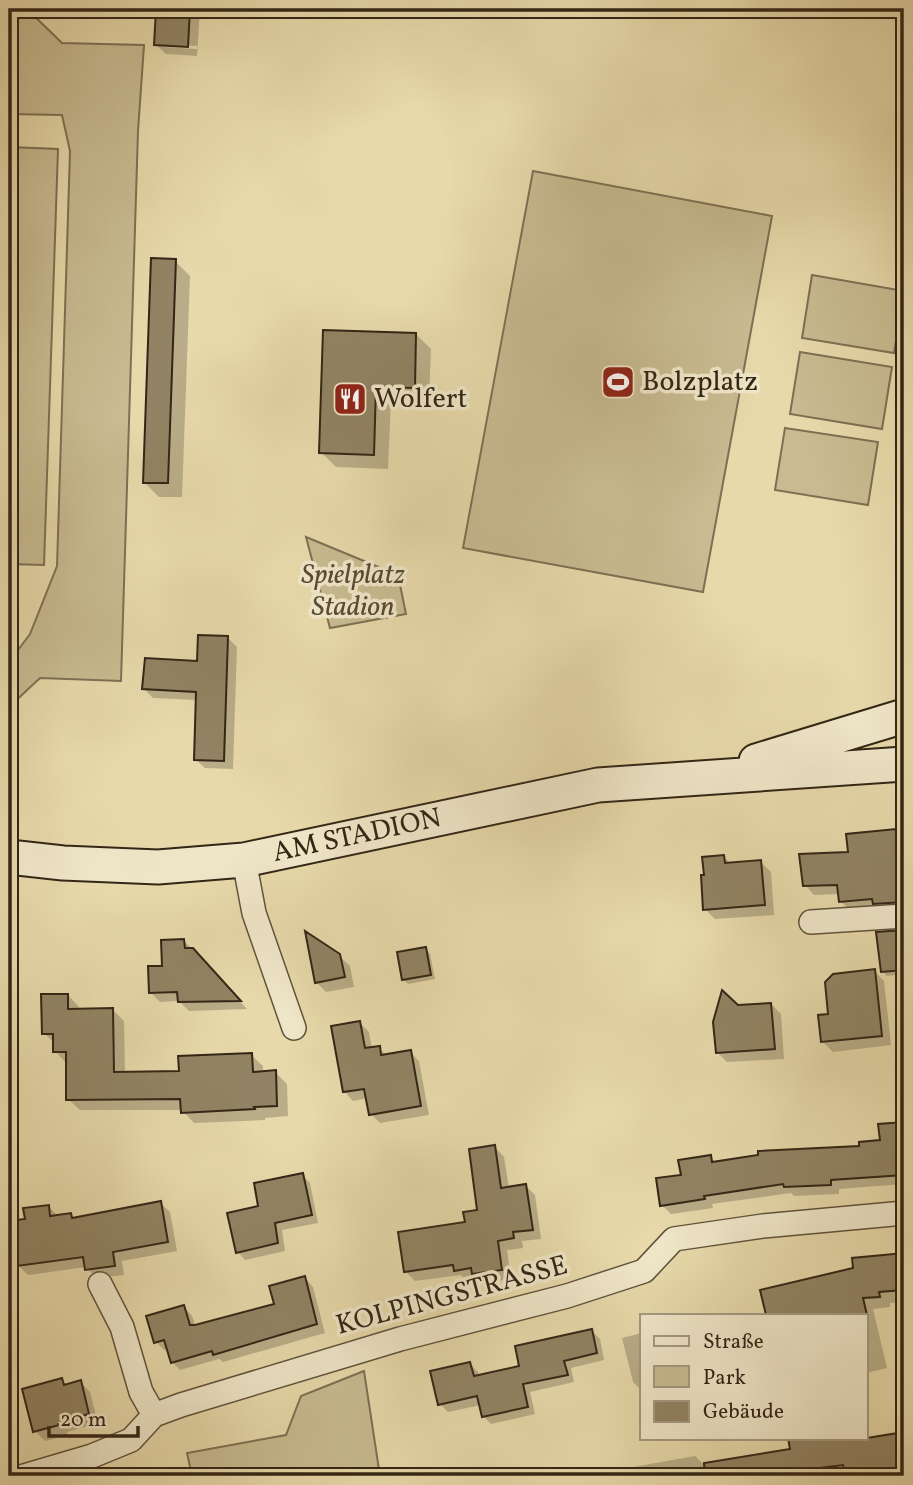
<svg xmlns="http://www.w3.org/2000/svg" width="913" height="1485" font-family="Vollkorn,serif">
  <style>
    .green { fill: #c8bb91; stroke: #7e7054; stroke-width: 2 }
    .shadow { fill: #0003; fill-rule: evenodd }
    .building { fill: #918363; stroke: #332616; stroke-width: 2 }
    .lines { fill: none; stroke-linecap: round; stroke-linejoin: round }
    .street-casing { stroke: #60533b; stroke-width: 26 }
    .secondary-casing { stroke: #332616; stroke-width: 37 }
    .street { stroke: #efe6c8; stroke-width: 23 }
    .secondary { stroke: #efe6c8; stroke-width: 33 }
    .labels { text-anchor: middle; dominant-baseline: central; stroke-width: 7; stroke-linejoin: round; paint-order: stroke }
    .poi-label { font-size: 28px; fill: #332616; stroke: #efe6c8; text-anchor: start }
    .park-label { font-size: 28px; font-style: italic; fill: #584b35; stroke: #efe6c8 }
    .street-label { font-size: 28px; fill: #332616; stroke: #efe6c8 }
  </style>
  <rect width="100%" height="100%" fill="#e7d9aa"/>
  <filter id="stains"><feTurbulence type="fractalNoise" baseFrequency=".00286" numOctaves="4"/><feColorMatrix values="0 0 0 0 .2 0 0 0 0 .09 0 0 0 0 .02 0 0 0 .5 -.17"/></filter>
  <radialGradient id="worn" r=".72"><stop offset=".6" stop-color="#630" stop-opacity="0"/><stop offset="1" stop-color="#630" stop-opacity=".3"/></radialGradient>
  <path class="green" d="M9,9H27L62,43L144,45L138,131L121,681L40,678L9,707V662L30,634L57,566L70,151L62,115L9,114Z
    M9,147L58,149L44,565L9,564Z
    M533,171L772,216L703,592L463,548Z
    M812,275L904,291L894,353L802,338Z
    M800,352L892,367L882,429L790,414Z
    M785,428L878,442L868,505L775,490Z
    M306,537L398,575L406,614L330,628Z
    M364,1371L380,1476H192L187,1453L286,1435L301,1396Z"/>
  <path class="shadow" d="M158,9H200L197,56L166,54L156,45ZM164,44L197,46V49L164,47Z
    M175,261L190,276L182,497H159L144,482Z
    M416,334L431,349L429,402L391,401L388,469L336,467L321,452Z
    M228,638L237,647L233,769L205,768L195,759L197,700L153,698L144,689L199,663Z
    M895,831L904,840V912L850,911L841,901L840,894L814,895L805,885L850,854Z
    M724,857L731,864L761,862L771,872L774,915L715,919L705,909Z
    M904,932V974L887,976L882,971L878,933Z
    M184,941L202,959L247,1009L189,1011L179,1001L160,1002L151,993L164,968Z
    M426,949L430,954L435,979L408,984L404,980Z
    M339,956L350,966L354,987L326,992L316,982Z
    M874,971L884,981L891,1045L833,1052L823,1042L830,1015Z
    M68,995L79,1007V1010H113L124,1021L125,1074L181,1073L251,1055L263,1066V1073L275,1072L287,1084L288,1116L265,1118V1120L194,1123L182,1110H80L68,1099L66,1063L55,1051V1044L44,1033Z
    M771,1004L781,1014L784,1059L727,1062L717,1052Z
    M360,1023L369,1032L372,1049L379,1048L387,1056L410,1052L419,1061L429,1115L380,1123L371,1114L368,1098L353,1101L344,1091Z
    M904,1124V1184L839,1189V1194L794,1196L791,1193L712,1204L713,1208L671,1214L662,1205L683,1176L710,1157L716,1163L861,1148L882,1142L880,1125Z
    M495,1147L504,1157L509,1188L526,1186L535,1195L541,1239L522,1241L523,1248L507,1250L511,1279L484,1283L478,1277L465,1279L461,1275L415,1281L406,1272L479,1212Z
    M302,1175L310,1183L318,1223L282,1230L285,1251L245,1260L238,1252L260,1207Z
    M160,1203L170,1212L177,1251L122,1261L124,1275L96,1278L86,1267L28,1275L19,1266L9,1267V1223L27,1220L48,1206L58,1216L70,1214L75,1219Z
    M904,1254V1302L890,1303V1307L873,1309L887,1368L866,1373V1315H768L762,1291L855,1269L854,1259Z
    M305,1278L313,1287L325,1333L223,1362L219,1359L180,1370L172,1362L169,1349L164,1350L156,1342L184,1307L192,1316L196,1327L276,1305Z
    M592,1331L600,1339L604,1360L571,1368L574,1382L530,1392L535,1414L491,1424L483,1416L481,1405L448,1412L440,1404L470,1364L478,1372L479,1376L521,1367Z
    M642,1333V1391L633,1382L622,1338Z
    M61,1380L67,1386L80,1382L90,1392L98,1423L67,1432L68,1435L45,1441L35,1431Z
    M904,1434V1476H847L846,1474L827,1476H733L731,1460L792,1450L790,1438H852L853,1442Z
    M695,1456L704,1465L710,1476H635L633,1467Z"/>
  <path class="building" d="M156,9H190L188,47L154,45Z
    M151,258L176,259L168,483H143Z
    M323,330L416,333L415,388L376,387L374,455L319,453Z
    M198,635L228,636L224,761L194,760L196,692L142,689L145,658L197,661Z
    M896,829L899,869L904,868V902L873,904L872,899L839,902L837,885L803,886L799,854L848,852L846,834Z
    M724,855L725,863L761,860L765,905L703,910L701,875H704L702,857Z
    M904,930V970L881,972L876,932Z
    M305,931L340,954L345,977L315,983Z
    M184,939L185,948H193L241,1001L178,1002L177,992L149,993L148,966H162L161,940Z
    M426,947L431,975L402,980L397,952Z
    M875,969L882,1036L821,1042L818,1015L828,1014L825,982L833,974Z
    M722,990L738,1005L771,1003L775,1049L716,1053L713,1022Z
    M41,994H68V1009L113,1008L114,1072L179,1071L178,1056L252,1053L253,1072L276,1070L277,1106L254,1107L255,1109L181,1113L180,1099L66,1100V1052H53V1034H42Z
    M360,1021L365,1048L380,1046L381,1055L411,1050L421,1106L369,1115L364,1089L343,1092L331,1026Z
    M904,1122V1175L831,1180V1185L784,1187L783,1184L704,1196L705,1199L660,1206L656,1178L681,1175L678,1160L711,1155L712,1162L758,1155V1151L859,1146V1142L880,1140L878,1124Z
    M495,1145L501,1188L526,1184L533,1230L513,1232L514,1238L498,1241L502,1270L472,1274L471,1268L454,1271L453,1265L404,1272L398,1232L465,1222L463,1212L477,1210L469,1149Z
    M303,1173L312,1215L275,1223L278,1243L236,1253L227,1213L258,1206L254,1183Z
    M161,1201L168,1242L113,1252L115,1266L85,1270L83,1257L17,1266L15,1256L9,1257V1221L25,1219L23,1208L49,1205L50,1216L71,1213L72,1218Z
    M904,1253V1290L879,1292L880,1297L863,1298L867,1315H766L760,1290L853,1268L852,1258Z
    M305,1276L317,1324L213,1355L212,1351L171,1363L164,1340L154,1343L146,1316L184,1305L190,1325H195L274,1304L269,1286Z
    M592,1329L597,1353L564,1361L568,1375L523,1384L528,1407L482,1417L477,1396L438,1405L430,1371L470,1362L474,1376L519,1366L515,1346Z
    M62,1378L64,1385L81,1380L89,1414L58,1422L59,1425L33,1432L22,1389Z
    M904,1432V1471L873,1476H845L843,1465L795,1471L796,1476H705L704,1463L790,1449L788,1438H867Z"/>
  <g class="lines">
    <defs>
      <path id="street" d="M244,860L254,913L294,1028
        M811,922L904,916
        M100,1284L122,1327L141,1392L154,1415
        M24,1476L92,1456L131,1440L154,1415L181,1405L400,1339L567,1296L644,1271L674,1239L763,1226L904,1213"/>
      <path id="secondary" d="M756,761L904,716
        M9,857L63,863L158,867L244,860L598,785L904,764"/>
    </defs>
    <use href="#street" class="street-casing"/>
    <use href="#secondary" class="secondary-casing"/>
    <use href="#street" class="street"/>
    <use href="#secondary" class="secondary"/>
  </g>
  <defs>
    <symbol id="stadium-square" viewBox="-11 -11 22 22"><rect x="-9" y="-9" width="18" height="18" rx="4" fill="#8f2418" stroke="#efe6c8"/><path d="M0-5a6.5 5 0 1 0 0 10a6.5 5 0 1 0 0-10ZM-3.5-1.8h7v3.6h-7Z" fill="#fff"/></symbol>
    <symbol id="restaurant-square" viewBox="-11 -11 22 22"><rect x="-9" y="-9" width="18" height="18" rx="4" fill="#8f2418" stroke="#efe6c8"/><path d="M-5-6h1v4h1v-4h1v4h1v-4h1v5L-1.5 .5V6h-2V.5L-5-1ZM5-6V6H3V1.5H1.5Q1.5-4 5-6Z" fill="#fff"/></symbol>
  </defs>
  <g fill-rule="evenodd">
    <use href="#stadium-square" x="599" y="363" width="38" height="38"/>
    <use href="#restaurant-square" x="331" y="380" width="38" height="38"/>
  </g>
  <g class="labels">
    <g class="poi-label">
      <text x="642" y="382">Bolzplatz</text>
      <text x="374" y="399">Wolfert</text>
    </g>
    <g class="park-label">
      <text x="353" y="575">Spielplatz<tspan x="353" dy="32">Stadion</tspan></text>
    </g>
    <g class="street-label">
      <text transform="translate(357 836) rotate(-12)">AM STADION</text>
      <text transform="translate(452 1296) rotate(-15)">KOLPINGSTRASSE</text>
    </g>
  </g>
  <rect width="913" height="1485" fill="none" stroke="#e7d9aa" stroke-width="35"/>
  <rect x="10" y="10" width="892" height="1464" fill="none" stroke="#332616" stroke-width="3.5"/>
  <rect x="18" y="18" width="878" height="1450" fill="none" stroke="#332616" stroke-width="2"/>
  <rect x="640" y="1314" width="228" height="126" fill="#efe6c8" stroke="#a49981" stroke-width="2"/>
  <rect x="654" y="1336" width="35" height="10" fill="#efe6c8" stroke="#a49981" stroke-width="2"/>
  <text x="703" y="1348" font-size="21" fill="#332616">Straße</text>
  <rect x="654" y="1366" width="35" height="21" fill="#c8bb91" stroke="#a49981" stroke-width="2"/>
  <text x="703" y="1384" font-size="21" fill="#332616">Park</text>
  <rect x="654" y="1401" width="35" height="21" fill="#918363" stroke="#a49981" stroke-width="2"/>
  <text x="703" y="1418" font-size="21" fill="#332616">Gebäude</text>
  <path d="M49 1426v10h89v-10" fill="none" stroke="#332616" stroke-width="3.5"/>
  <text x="60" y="1426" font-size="21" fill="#332616" stroke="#efe6c8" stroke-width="5" paint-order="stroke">20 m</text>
  <rect width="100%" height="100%" filter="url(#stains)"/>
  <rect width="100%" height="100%" fill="url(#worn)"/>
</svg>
